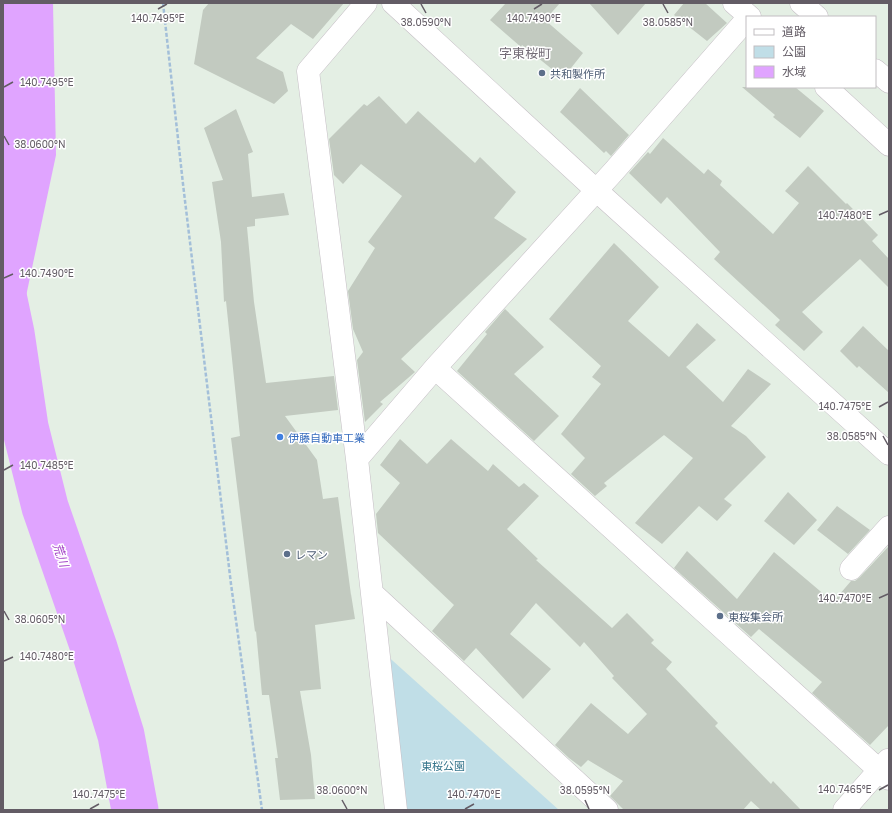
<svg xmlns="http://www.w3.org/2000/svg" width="892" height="813" font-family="'Golos Text','Noto Sans JP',sans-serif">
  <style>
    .green { fill: #c0dee7 }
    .water { fill: #e0a4ff }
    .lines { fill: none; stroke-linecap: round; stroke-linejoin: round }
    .river { stroke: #e0a4ff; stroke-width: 47 }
    .building { fill: #c2cac0 }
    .minor-casing { stroke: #c5bec5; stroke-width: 23 }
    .path { stroke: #a3bfd9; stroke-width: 2.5; stroke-dasharray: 4 2; stroke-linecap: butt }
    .minor { stroke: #fff; stroke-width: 22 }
    .ticks { fill: none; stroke: #635c65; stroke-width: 1.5 }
    .service-dot { fill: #5c6f8a; stroke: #fff; stroke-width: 1.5 }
    .shop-dot { fill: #3f7fe0; stroke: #fff; stroke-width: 1.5 }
    .labels { text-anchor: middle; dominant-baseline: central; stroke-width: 3; stroke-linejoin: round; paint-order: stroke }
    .service-label { font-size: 11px; fill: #4e5e75; stroke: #fff; text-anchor: start }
    .shop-label { font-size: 11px; fill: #366cbe; stroke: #fff; text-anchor: start }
    .park-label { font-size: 11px; fill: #35748b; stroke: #fff }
    .water-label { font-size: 12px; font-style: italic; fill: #a343c6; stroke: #fff }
    .quarter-label { font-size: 13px; fill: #746d77; stroke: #fff }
    .ticks-label { font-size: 10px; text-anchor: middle; fill: #635c65; stroke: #fff; stroke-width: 3; stroke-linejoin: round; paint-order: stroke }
  </style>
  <rect width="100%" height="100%" fill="#e4efe4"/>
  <path class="green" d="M383,652L559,810H400Z"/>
  <path class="water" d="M3,3H53L56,155L8,381L3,358Z"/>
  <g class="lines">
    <path class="river" d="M3,295L11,333L25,427L45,507L94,648L121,735L135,810"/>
  </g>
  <path class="building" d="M209,3H344L313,39L291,24L256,58L283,72L288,91L274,104L194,64L203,10Z
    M506,3H560L545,20L583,53L563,78L522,45L521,47L490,20Z
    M589,3H646L618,35Z
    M684,3H705L727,23L707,41L674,15Z
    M742,87H795L824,111L800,138L773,117L775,115Z
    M580,88L629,135L611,156L606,151L604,153L560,112Z
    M379,96L406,124L418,111L475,163L480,157L516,192L494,218L527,239L401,359L415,372L380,402L383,404L365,422L357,360L363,352L353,329L348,291L375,248L368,242L402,196L361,164L343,184L334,175L329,139L364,104L367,106Z
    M236,109L253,152L248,154L252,197L284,193L289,215L255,219V226L247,227L254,302L266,383L334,376L338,410L285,416L317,460L323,499L338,497L351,595V594L355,619L315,625L321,689L300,691L311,755L315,799L280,800L275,758H278L269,695H262L256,631L255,632L231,438L240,436L226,301L224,302L221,242L212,182L223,180L204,128Z
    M663,138L704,174L708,169L722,181L720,185L773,234L799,203L785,191L808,166L846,204L847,203L878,235L872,241L889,259V288L860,259L802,312L823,332L804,351L775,325L780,320L714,259L720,252L667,197L661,204L629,173L648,152L650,154Z
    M614,243L659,287L628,321L669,357L697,323L716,340L686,367L723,402L748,369L771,384L731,426L746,436L766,457L724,499L732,505L717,521L699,506L662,544L635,523L693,458L664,435L604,483L607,486L595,496L571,474L585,458L561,434L601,384L592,377L601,366L549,319Z
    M505,309L544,347L514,374L559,416L534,441L457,371L487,334L485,332Z
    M863,326L889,351V393L859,366L857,368L840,351Z
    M400,439L427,464L451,439L488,471L493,464L519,487L524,483L539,496L507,529L538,559L536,560L612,628L627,613L654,640L651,643L672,662L666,669L718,723L715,726L771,784L773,781L801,810H761L751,801L743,810H624L610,796L623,781L588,760L581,767L569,758L555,745L591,703L628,734L647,714L612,678L614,676L584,642L580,647L536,603L510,634L551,669L523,699L476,648L464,661L432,631L454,605L378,533L376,514L400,483L380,465Z
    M788,492L817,520L794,545L764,521Z
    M837,506L870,530L848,554L817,530Z
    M889,546V725L870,745L812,693L822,682L759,629L751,637L674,568L687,551L737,599L774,552L833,602L851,581H855L860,577Z"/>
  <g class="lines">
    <defs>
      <path id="minor" d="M366,3L308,71L357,459L396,810
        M393,3L597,191L889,454
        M734,3L750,17
        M801,3L817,17
        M875,70L889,82
        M826,87L889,145
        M435,368L889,779
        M357,459L435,368L614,171L747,19
        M851,569L889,527
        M372,593L607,810
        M844,810L888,760"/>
    </defs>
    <use href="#minor" class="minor-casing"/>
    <path class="path" d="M163,3L183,184L231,584L262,810"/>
    <use href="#minor" class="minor"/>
  </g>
  <path class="ticks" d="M421,4L426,13M663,4L668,13M158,9L167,4M534,9L542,4M4,87L13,82M4,136L9,145M879,215L888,211M4,278L13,274M879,407L888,402M883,436L888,445M4,470L13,465M879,598L888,594M4,611L9,620M4,661L13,657M879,790L888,785M342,800L347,809M585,800L589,809M90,809L99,804M465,809L474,804"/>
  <g class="service-dot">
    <circle cx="542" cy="73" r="4"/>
    <circle cx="287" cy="554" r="4"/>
    <circle cx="720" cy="616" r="4"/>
  </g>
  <circle class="shop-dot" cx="280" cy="437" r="4"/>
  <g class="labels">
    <g class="service-label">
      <text x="550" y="73">共和製作所</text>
      <text x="295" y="554">レマン</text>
      <text x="728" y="616">東桜集会所</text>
    </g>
    <g class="shop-label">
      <text x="288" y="437">伊藤自動車工業</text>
    </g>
    <g class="park-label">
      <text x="443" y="765">東桜公園</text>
    </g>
    <g class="water-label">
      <text transform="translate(61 555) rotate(71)">荒川</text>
    </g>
    <g class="quarter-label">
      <text x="525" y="53">字東桜町</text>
    </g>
  </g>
  <g class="ticks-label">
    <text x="158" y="22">140.7495°E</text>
    <text x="534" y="22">140.7490°E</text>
    <text x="426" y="26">38.0590°N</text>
    <text x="668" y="26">38.0585°N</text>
    <text x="47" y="86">140.7495°E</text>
    <text x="40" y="148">38.0600°N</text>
    <text x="845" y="219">140.7480°E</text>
    <text x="47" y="277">140.7490°E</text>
    <text x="845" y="410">140.7475°E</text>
    <text x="852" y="440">38.0585°N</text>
    <text x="47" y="469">140.7485°E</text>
    <text x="845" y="602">140.7470°E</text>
    <text x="40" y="623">38.0605°N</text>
    <text x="47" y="660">140.7480°E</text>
    <text x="845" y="793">140.7465°E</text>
    <text x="342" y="794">38.0600°N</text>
    <text x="585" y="794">38.0595°N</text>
    <text x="99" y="798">140.7475°E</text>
    <text x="474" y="798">140.7470°E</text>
  </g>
  <rect width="892" height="813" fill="none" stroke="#635c65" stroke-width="8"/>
  <rect x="746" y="16" width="130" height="72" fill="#ffffff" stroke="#c1bec1"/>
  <rect x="754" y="29" width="20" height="6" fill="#ffffff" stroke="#c1bec1"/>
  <text x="782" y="36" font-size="12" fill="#635c65">道路</text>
  <rect x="754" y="46" width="20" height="12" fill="#c0dee7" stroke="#c1bec1"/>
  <text x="782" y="56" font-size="12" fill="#635c65">公園</text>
  <rect x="754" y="66" width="20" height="12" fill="#e0a4ff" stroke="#c1bec1"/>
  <text x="782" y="76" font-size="12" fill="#635c65">水域</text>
</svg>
